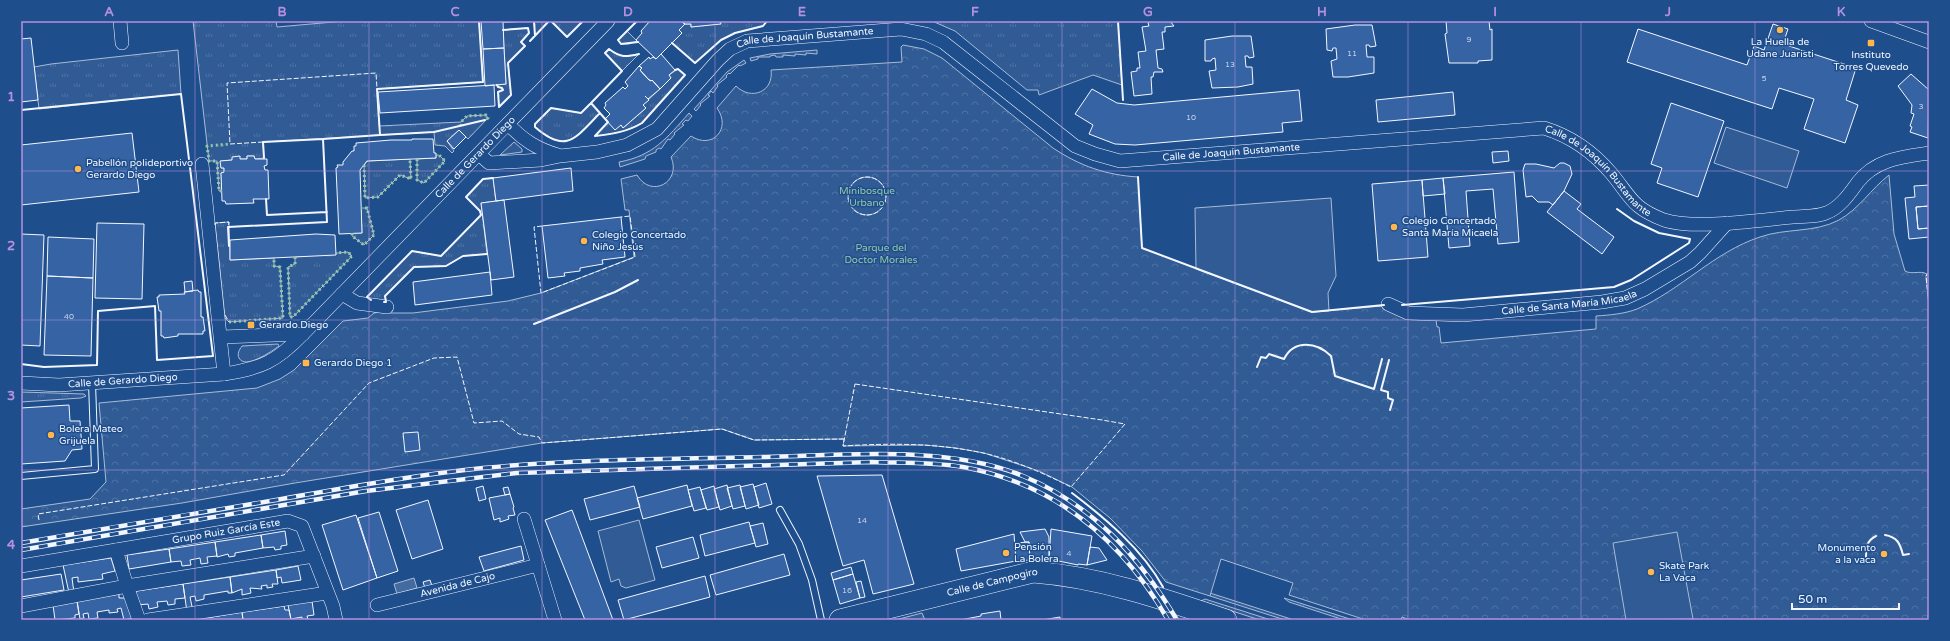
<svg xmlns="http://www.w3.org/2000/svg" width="1950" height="641" font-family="'Varela Round',sans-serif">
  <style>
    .grass { fill: url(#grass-tufts); stroke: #a8bbd7 }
    .park { fill: url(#park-crowns); stroke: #a8bbd7 }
    .garden { fill: #305b95; stroke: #a8bbd7 }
    .water { fill: #446ba0; stroke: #a8bbd7 }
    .building { fill: #3563a3; stroke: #f2f6ff }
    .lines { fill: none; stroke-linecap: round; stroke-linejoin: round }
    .service-casing { stroke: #f2f6ff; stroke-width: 8 }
    .minor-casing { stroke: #f2f6ff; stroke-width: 14 }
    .trunk-casing { stroke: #f2f6ff; stroke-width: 22 }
    .service { stroke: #1f4e8c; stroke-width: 6 }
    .minor { stroke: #1f4e8c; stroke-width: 13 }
    .trunk { stroke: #1f4e8c; stroke-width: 21 }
    .rail-casing { stroke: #f2f6ff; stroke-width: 4.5 }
    .rail { stroke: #1f4e8c; stroke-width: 3; stroke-dasharray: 9; stroke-linecap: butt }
    .hedge { stroke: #97c8a6; stroke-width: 3; stroke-dasharray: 2 3; stroke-linecap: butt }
    .fence { stroke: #f2f6ff; stroke-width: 1; stroke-dasharray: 5 2; stroke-linecap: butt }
    .wall { stroke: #f2f6ff; stroke-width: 2 }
    .grid { fill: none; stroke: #b691df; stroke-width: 1; stroke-opacity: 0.55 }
    .poi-dot { fill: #ffb74d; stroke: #1f4e8c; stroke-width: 1.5 }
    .labels { text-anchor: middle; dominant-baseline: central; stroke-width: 3; stroke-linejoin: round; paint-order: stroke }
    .number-label { font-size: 8px; fill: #c3d1e8 }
    .street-label { font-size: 10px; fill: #f2f6ff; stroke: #1f4e8c }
    .poi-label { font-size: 10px; fill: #f2f6ff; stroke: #1f4e8c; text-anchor: start }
    .park-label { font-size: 10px; fill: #97c8a6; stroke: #1f4e8c }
    .neatline { fill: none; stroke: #b691df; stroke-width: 1.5 }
    .grid-label { font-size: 13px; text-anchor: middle; font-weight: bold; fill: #b691df }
  </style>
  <defs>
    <pattern id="grass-tufts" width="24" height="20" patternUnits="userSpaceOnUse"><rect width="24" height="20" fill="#305b95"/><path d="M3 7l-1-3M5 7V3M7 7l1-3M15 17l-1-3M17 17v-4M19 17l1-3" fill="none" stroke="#4e73a5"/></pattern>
    <pattern id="park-crowns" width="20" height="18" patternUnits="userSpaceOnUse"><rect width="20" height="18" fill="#305b95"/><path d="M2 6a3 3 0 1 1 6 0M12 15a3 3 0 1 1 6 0" fill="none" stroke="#4e73a5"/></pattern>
  </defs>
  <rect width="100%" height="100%" fill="#1f4e8c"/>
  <path class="grass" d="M193,21H276L277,27L345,21H479L483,82L377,89L379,126L461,122L467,116L486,115L488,118L468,139L459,130L447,141L454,151L452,153L445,146L435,145L434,132L263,142L264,158L255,159L254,156H247V159H240L239,156L232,160L221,161V168H224V172L221,173L222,191H219L217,161H209Z
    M534,21H549L535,36Z
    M551,21H583L567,37Z
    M720,21H767L763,26L735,33L721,40L695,63L672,43L682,33L679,30L685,24H691V27L721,23Z
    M932,21H1118L1122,85L1093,75L1039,95L1038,90H1027L955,31Z
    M528,28L529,33L521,42L525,46L508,63L511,95L499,107L498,92L503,90L502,88L498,87L497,85L506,84L503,30Z
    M627,31L637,41L629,44H621L618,40Z
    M609,49C621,58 626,57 639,54L622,71L605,53Z
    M178,50L181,94L39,109L34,67L51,64Z
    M817,50V54L806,53V55L795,54V56L783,55V57H776L775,55L770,56V57H758V59L751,61L750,58L770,54Z
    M744,60L746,63L740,66L739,65L730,74L729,73L726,76L727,77L717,85L718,86L713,93L711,91L708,95L710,96L700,104L701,105L696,111L694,109L727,72Z
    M678,69L685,75L642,123C627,132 612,134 595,136L608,122L621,125L623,128L646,108L643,105L671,78L669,75Z
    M591,103L600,113C576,137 567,155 535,127V124L551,108L581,113Z
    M689,113L692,116L688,121L686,120L682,124L684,125L674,133L675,134L670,140L668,139L661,149L659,148L656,150V152L646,156L645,159L620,167L619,162C653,156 667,138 689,113Z
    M514,142L522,149V152L500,155Z
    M436,155H439L445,161L424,183L417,180V159L436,158Z
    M410,159L411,179L400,175L378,197L365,198L364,165L367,161Z
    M493,178L496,201L481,203L487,254L463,256L446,266L414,267L385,296L386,302L378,303L367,297L412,251L441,256L481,215L480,211L466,197L483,179Z
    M361,208H367L374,235L364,245L352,236V233H362Z
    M229,222L230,260L274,258V266L280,267L283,318L229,322L225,318L215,223Z
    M348,252L352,256L293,317H290L288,267L295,264V257Z
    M278,344L279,346C272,351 245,370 239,358C237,354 239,350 242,346Z
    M21,392L84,394L86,396L81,398L21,402Z
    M1210,593L1294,620H1285L1210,596Z
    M1284,598L1353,620H1344L1289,602Z
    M1205,599L1271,620H1260L1201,601Z"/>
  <path class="park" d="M903,45L924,49L942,58L1053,148C1080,166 1106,175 1138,177L1142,248L1312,312L1382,306L1436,320L1437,327H1439L1441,343L1596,329V316C1610,315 1624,314 1637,309C1681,290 1714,252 1760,237C1785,228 1815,233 1839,220C1859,209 1871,189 1889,175L1894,234L1905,271C1912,275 1920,270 1927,274L1926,276L1929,306V620H1410L1402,617L1401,620H1366L1289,595L1293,583L1221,559L1210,596L1166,582L1142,551L1110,518L1072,487L1039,471L984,453L956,448L925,445L843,446L844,439L754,440L722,429L542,443L295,483L182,503L21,527V509L90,499L106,482L99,403L257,388L280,379L294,370L343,321L368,318L374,313L387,311V313H413L508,301L541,293L634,257L629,210H625L621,179L637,175C651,199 682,182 671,157L691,136C712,150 732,129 717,108L736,86C751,101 774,92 771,70L902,62L901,47Z
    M922,613L925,620H895Z"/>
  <path class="garden" d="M1726,127L1799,151L1787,188L1714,163Z
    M848 196a19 19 0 1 1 38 0a19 19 0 1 1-38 0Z
    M1331,198L1336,276L1328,293L1329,311L1312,312L1196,269L1195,208Z
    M639,520L655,580L626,588L621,586L619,579L611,582L598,531Z
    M1677,532L1693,619L1626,620L1613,543Z"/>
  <path class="water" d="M414,578L417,588L397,594L394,584Z"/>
  <path class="building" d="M481,21H503L504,48L483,49Z
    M650,21H681L685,24L679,30L682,33L656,59L636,40L642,33L641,31Z
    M681,21H720L721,24L691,27V24H685Z
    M1151,21H1170L1174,26L1165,27V32H1162L1164,49L1156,50L1158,68L1162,69L1163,72H1154L1153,77H1151L1152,94L1134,96L1131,72L1137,71V68H1140L1138,52L1146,51L1142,27L1149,26L1148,23Z
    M1446,21H1489L1490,30L1492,29V60L1478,61V63H1449L1445,34L1447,33Z
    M1773,24L1788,29L1783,44L1856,68L1846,100L1858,105L1845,143L1804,129L1814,99L1779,88L1772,109L1627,62L1638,29L1747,65L1754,46L1764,50Z
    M1355,25H1372L1376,46L1370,47L1369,45H1366L1367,57H1374V73L1348,77H1333L1331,61L1337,59L1336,48H1333L1332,51L1327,50L1326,29Z
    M1232,36H1251L1254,57L1249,58L1248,56H1245L1246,67H1252L1253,84L1238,87L1212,88L1209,71L1216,70L1215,58L1212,59L1211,61H1205V40Z
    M31,38L38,100L21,102V39Z
    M504,48L506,84L485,86L483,49Z
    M661,54L675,70L669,75L671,78L660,89L652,80L651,81L648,79L640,70L642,68L639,66L649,57L650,59L653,57L656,59Z
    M639,66L642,68L640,70L648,79L651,81L652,80L660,89L648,99L645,96L649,100L643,105L646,108L623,128L621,125L615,130L605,119L610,114L604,108L606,105L605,103L623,87L625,89L628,86L625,82Z
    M1911,74L1929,90L1928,138L1910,132L1912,127L1910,126L1914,114L1911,113L1912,105L1898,86Z
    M494,85L495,106L380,113L378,92Z
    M1092,89L1117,103L1134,105L1299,90L1302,121L1282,123L1283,132L1135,145L1115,144L1089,134L1093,125L1075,114Z
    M1453,92L1455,115L1378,122L1376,100Z
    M1671,103L1724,121L1698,197L1657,183L1662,168L1651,164Z
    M459,130L466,137L454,149L447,141Z
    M132,133L139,192L21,205V145Z
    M412,139H433L434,153H436V158L367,161L360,170L362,233L339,234L336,168L338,167L337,165H343V162L352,151H354V146H356V143L391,140H412Z
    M1508,151L1509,161L1493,163L1492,152Z
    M240,156V159H247V156H254L255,159H267V165L264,166L265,170H268L269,199H253L254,203L226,204L225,201H222L221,173L224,172V168H221L220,161L232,160V157Z
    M1560,163H1564L1570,166L1572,174L1564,191L1553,205L1549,202H1538L1532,196L1526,197L1523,170L1525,164H1536L1554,168Z
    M571,168L573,191L496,201L493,178Z
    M1514,172L1519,242L1498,244L1493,189L1466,191L1470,246L1449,248L1443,178Z
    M1443,178L1445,194L1423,196L1422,180Z
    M1422,180L1428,257L1378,261L1372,184Z
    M1929,185V206L1916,207L1918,229L1929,228V237L1909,239L1905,198L1915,197L1914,186Z
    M1564,191L1581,204L1577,209L1614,237L1602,254L1547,212Z
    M504,200L514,277L491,280L481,203Z
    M1929,206V228L1918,229L1916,207Z
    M621,217L625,257L602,260L603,264L580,268V271L564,273L565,276L548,278L542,226Z
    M97,223L144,224L142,299L95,298Z
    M21,234L44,235L40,346L21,345Z
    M316,234L335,235L336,255L230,260V240Z
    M48,237L94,239L93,278L47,276Z
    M490,272L492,295L415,305L413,282Z
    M47,276L93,278L91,356L44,355Z
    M192,281L193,291L185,292L184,282Z
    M198,290L199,292H201V317H203L205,331H203V334H178V336L164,338L163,336H161V311H159L157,297H159V295L185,294L184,292Z
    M69,405L70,421H80L82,449L72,450L65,461L21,464V408Z
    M418,432L420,450L405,452L403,433Z
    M882,475L914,584L873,594L864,560L843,566L817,476Z
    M766,483L772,504L759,508L754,487Z
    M753,484L759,505L746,509L740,487Z
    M687,485L692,506L643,519L637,498Z
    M727,485L732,506L720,510L714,489Z
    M740,485L745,506L733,509L727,488Z
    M483,486L486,499L479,501L476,488Z
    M634,486L640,507L590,520L584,499Z
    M714,486L719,507L707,510L701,490Z
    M508,487L510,494L505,495L503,488Z
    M700,487L706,508L694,511L688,490Z
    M510,494L514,507L513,508L515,515L508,516L509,519L500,522V518L494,520L489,498Z
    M428,500L443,549L412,559L396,510Z
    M572,510L613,620H585L545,520Z
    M379,512L398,571L377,578L358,518Z
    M356,515L377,578L343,590L322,525Z
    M749,522L755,543L705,556L700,535Z
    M763,523L768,544L756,547L750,526Z
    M1045,529L1049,537V559L1030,560L1029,542H1025L1020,532Z
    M1051,529L1092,536L1087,565L1078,564V565L1049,559Z
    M285,531L287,545L281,546V549L275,550L274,547L263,548L261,535Z
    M1014,534L1016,561L961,571L956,549Z
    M261,535L263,548L235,553V556L229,557L228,554L217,557L215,542Z
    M693,537L699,558L662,568L656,547Z
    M215,542L217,556L207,557L208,563L201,564L200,558L190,560L191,565L182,566L181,561L171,562L169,549Z
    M1029,542L1030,560L1016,561L1015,543Z
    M521,546L524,560L484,571L479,557Z
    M1090,547L1099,548L1107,560L1087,565Z
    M169,549L171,562L129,569L127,555Z
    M784,554L790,575L716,595L710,575Z
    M111,558L115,571L102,574L103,579L78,582V577L72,578L74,593H69L63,565Z
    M298,566L301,580L282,583L281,577L277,578L276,570Z
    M851,567L853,574L833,580L831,573Z
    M276,570L278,584H272L273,587L267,588V585L261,586L262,589L250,588L251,593L242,595V589L232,593L230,577Z
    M61,574L64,590L21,597V580Z
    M853,574L860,598L840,604L833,580Z
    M705,576L710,597L624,620L618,600Z
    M230,577L232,593H228V591L204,595V599L196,601L195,596L190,597L193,611L187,612L183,584Z
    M430,580L432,586L425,588L423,582Z
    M861,581L865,597L860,598L856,582Z
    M183,584L185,598L175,599V604L168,605L167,601L157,602L158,607L149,609L148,604L137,605L134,594L136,591Z
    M119,594V598H125L133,618L124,620L121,608L117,609L118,612L109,613V610L97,612L98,618L89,619L88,613L83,614L84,618L80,619L77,601Z
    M77,601L79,614L75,615V618L55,620L53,605Z
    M312,601L314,615L307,616L308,619L302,620V617L291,619L288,605Z
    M284,606L285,610H289L291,620H243L242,612Z
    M1000,611L1001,620H960L981,616V614Z
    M242,612L243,620H200V619Z
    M1060,617V620H1035H1042Z"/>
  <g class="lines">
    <defs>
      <path id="service" d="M21,476L95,469L92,383
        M780,510L799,544L812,580L821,620"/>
      <g id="minor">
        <path d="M120,21L122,43"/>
        <path d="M1871,21L1929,42"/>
        <path d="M508,124C523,140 537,149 558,155"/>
        <path id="s1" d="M479,154L489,163L541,160L560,156L597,152L627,145L657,129L718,60L730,49L747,41L901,29L926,34L943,42L1075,146L1095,154L1120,161L1544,128C1570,136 1593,152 1611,173C1631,197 1632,208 1664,220C1694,230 1759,220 1793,217C1803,216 1817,217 1826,213C1840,208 1850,193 1858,182C1876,159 1902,157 1929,153"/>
        <path d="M202,164L224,374"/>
        <path d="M342,294L357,303L387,307"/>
        <path id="s2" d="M1388,304L1408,313L1463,315L1602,302L1625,298L1645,289L1690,262L1700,253L1727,223"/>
        <path d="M221,337L303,334"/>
        <path id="s3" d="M21,383L59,385L224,374C262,368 276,362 303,334L608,21"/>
        <path d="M524,519L555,620"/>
        <path d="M116,550L127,586L139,620"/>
        <path id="s4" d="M21,566L288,521L302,526L333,606L336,620"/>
        <path id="s5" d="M377,605L538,565"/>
        <path d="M21,606L127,586L314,556"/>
        <path d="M148,620L327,593"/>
      </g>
      <g id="trunk">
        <path id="s6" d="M840,620L1033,572C1100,577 1164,599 1226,620"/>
      </g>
    </defs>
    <use href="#service" class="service-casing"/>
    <use href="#minor" class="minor-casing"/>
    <use href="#trunk" class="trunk-casing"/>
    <use href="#service" class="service"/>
    <use href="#minor" class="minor"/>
    <use href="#trunk" class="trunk"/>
    <defs>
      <path id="rail" d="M21,543C106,528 191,514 276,500C345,488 414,475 483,468C577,459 672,459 766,457C845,455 949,445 1023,476C1093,505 1139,556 1177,620
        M21,550L366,491L517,473L872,462C902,463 934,462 963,467C1056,484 1122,540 1168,620"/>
    </defs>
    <use href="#rail" class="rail-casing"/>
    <use href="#rail" class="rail"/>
    <path class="hedge" d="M461,126V122L467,116L486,115L488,118L485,120
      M417,159V180L424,183L445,161L439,155H436
      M364,165L365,198L378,197L400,175L411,179L410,159
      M222,191H219L217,161H209L207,146L230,144
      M352,233V236L364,245L374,235L367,208H361
      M295,257V264L288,267L290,317H293L352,256L348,252L336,253
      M229,322L283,318L280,267L274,266V258"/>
    <path class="fence" d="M263,142L230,144L227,83L376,73L377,89
      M848 196a19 19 0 1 1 38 0a19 19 0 1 1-38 0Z
      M215,225V223L229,222L228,227
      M542,226L534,227L541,293L635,257L630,216L621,217
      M1929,272L1926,276L1929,306
      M225,315L229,322
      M855,384L1102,420L1125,424L1071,487C1043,473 1014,460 983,453C937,443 890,443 843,446Z
      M39,520L38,514L284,475L369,383L434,358L457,357L474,423L502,421L519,434L539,437L542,443L722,429L754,440L844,439"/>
    <path class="wall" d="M479,21L483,82L377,89L380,135L434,132L485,120
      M534,21L535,36
      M551,21L567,37L583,21
      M637,21L618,40L621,44L638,42
      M1118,21L1123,100
      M503,22L518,21
      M530,41L549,21
      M672,43L695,63L721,40L735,33L763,26L767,21
      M497,85L498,87L502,88L503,90L498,92L499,107L511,95L508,63L525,46L521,42L529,33L528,28L503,30
      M591,103L581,113L551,108L535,124V127C567,155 576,137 600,113
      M21,110L181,94L213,356L157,360L155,306L98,311L97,365L44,367L21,364
      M607,121L591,103L622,71L605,53L609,49C621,58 626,57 639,54
      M608,122L595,136C612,134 627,132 642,123L685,75L678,69L675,70
      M264,158L263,142L323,139
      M1138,177L1142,248L1312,312L1384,305
      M266,199L267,215L327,212
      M229,246L228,227L327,222L323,139L380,135
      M371,300L367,297L412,251L441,256L481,215L480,211L466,197L483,179L493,178
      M384,302H386L385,296L414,267L446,266L463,256L487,254
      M1402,305L1614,287L1631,280L1689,243L1690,239L1659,233L1634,221L1617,209
      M534,324L615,292L638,280
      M1389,360L1381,390L1388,392V398L1393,400L1390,410
      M1257,367L1261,357L1266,358L1269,354L1284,359C1294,339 1317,342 1331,356L1335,376L1374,389L1382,359
      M1072,493C1105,518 1142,549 1163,587
      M1885,535C1897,537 1900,543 1903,555L1909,554
      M1860,560L1866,559C1866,548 1866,541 1876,536"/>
  </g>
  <path class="grid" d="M195,21V620M369,21V620M542,21V620M715,21V620M888,21V620M1062,21V620M1235,21V620M1408,21V620M1581,21V620M1755,21V620M21,171H1929M21,320H1929M21,470H1929"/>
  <g class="poi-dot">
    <circle cx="1780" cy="30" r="4"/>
    <rect x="1867" y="39" width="8" height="8" rx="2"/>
    <circle cx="78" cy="169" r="4"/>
    <circle cx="1394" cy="227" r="4"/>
    <circle cx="584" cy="241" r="4"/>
    <rect x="247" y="321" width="8" height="8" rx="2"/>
    <rect x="302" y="359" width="8" height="8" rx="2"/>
    <circle cx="51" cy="435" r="4"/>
    <circle cx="1006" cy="553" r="4"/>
    <circle cx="1884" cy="554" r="4"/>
    <circle cx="1651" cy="572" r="4"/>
  </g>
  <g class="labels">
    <g class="number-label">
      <text x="1469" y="39">9</text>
      <text x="1352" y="53">11</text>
      <text x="1230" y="64">13</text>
      <text x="1764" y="78">5</text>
      <text x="1921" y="106">3</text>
      <text x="1191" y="117">10</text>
      <text x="69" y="316">40</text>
      <text x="862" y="520">14</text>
      <text x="1069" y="553">4</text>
      <text x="847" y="590">16</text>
    </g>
    <g class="street-label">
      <text stroke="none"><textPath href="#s1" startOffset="372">Calle de Joaquín Bustamante</textPath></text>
      <text stroke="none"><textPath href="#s1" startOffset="840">Calle de Joaquín Bustamante</textPath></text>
      <text stroke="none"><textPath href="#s3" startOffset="541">Calle de Gerardo Diego</textPath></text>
      <text stroke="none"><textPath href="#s1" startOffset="1224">Calle de Joaquín Bustamante</textPath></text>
      <text stroke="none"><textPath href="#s2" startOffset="184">Calle de Santa María Micaela</textPath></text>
      <text stroke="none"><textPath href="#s3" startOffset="102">Calle de Gerardo Diego</textPath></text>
      <text stroke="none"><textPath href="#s4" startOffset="208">Grupo Ruiz García Este</textPath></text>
      <text stroke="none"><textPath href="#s6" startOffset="157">Calle de Campogiro</textPath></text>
      <text stroke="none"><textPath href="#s5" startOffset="83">Avenida de Cajo</textPath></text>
    </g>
    <g class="poi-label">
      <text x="1780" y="42" text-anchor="middle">La Huella de<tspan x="1780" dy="12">Udane Juaristi</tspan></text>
      <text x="1871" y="55" text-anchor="middle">Instituto<tspan x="1871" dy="12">Torres Quevedo</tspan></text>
      <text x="86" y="163">Pabellón polideportivo<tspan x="86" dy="12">Gerardo Diego</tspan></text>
      <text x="1402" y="221">Colegio Concertado<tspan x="1402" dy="12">Santa María Micaela</tspan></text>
      <text x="592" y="235">Colegio Concertado<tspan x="592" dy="12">Niño Jesús</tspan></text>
      <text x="259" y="325">Gerardo Diego</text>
      <text x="314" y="363">Gerardo Diego 1</text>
      <text x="59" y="429">Bolera Mateo<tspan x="59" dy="12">Grijuela</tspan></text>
      <text x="1014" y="547">Pensión<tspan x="1014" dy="12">La Bolera</tspan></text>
      <text x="1876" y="548" text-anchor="end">Monumento<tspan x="1876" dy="12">a la vaca</tspan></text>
      <text x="1659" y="566">Skate Park<tspan x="1659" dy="12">La Vaca</tspan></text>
    </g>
    <g class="park-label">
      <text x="867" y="191">Minibosque<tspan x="867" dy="12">Urbano</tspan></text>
      <text x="881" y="248">Parque del<tspan x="881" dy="12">Doctor Morales</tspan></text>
    </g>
  </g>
  <rect width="1950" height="641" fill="none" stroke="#1f4e8c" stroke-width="44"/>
  <path d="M1792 603v6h107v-6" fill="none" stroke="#f2f6ff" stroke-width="2"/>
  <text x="1798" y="603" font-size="12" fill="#f2f6ff" stroke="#1f4e8c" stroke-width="3" paint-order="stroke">50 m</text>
  <rect x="22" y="22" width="1906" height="597" class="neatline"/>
  <g class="grid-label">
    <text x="109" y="16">A</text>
    <text x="282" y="16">B</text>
    <text x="455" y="16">C</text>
    <text x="628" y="16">D</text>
    <text x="802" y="16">E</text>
    <text x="975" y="16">F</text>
    <text x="1148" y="16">G</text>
    <text x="1322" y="16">H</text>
    <text x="1495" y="16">I</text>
    <text x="1668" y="16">J</text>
    <text x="1841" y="16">K</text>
    <text x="11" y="101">1</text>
    <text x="11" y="250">2</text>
    <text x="11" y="400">3</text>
    <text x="11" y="549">4</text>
  </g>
</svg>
